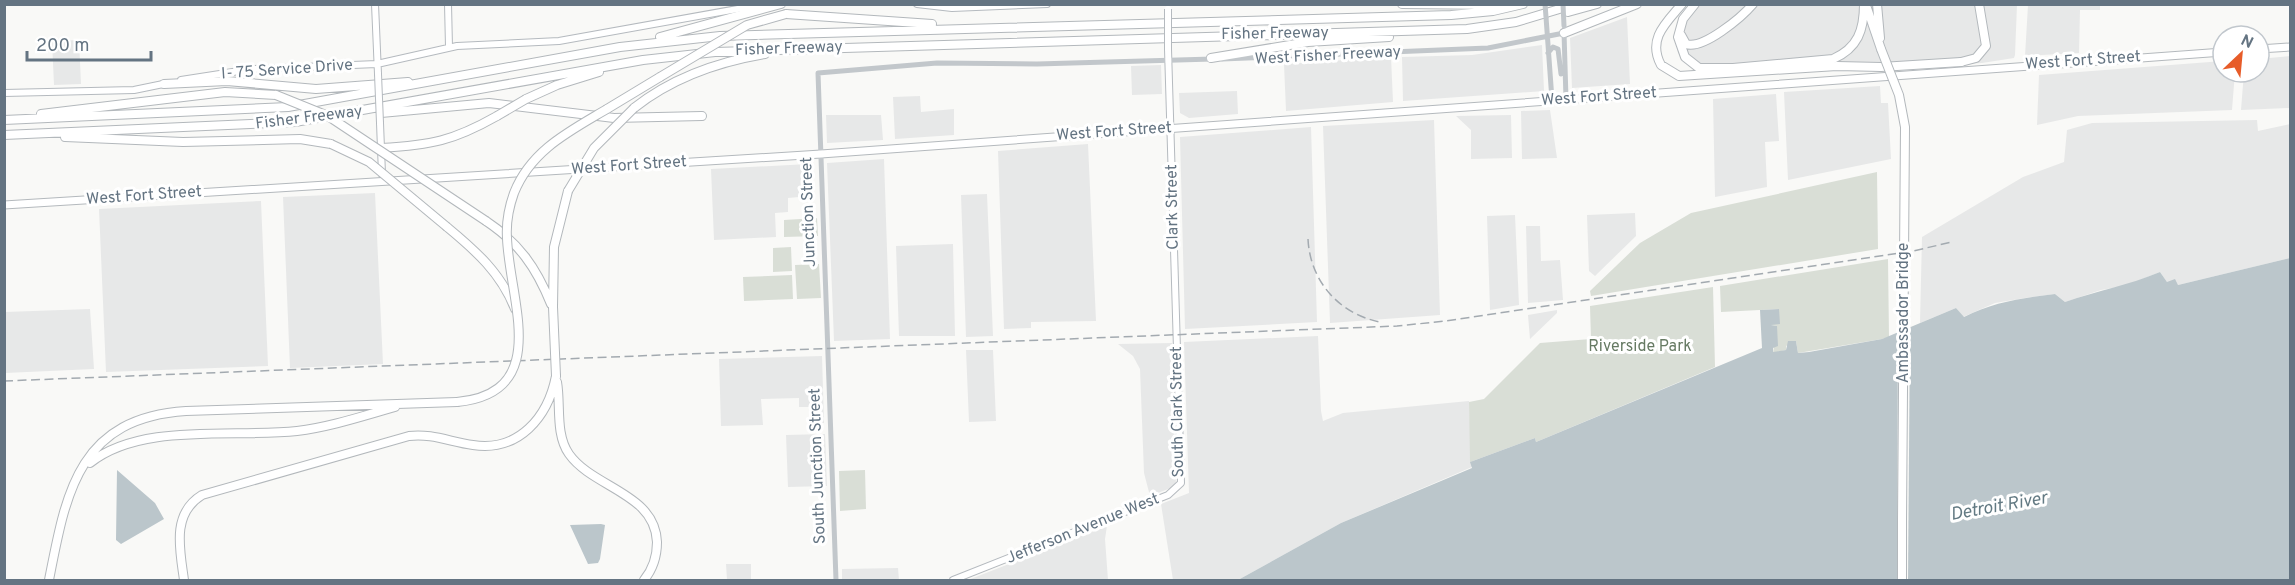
<svg xmlns="http://www.w3.org/2000/svg" width="2295" height="585" font-family="Overpass,sans-serif">
  <style>
    .built { fill: #e7e8e8 }
    .green { fill: #d9ded6 }
    .water { fill: #bbc6cb }
    .pier { fill: #f9f9f7 }
    .lines { fill: none; stroke-linecap: round; stroke-linejoin: round }
    .secondary-casing { stroke: #b5babf; stroke-width: 8 }
    .primary-casing { stroke: #b4b9bd; stroke-width: 9 }
    .trunk-casing { stroke: #b3b8bc; stroke-width: 10 }
    .motorway-casing { stroke: #b3b8bc; stroke-width: 10 }
    .tertiary { stroke: #c2c7cb; stroke-width: 5 }
    .secondary { stroke: #fff; stroke-width: 6 }
    .primary { stroke: #fff; stroke-width: 7 }
    .trunk { stroke: #fff; stroke-width: 8 }
    .motorway { stroke: #fff; stroke-width: 8 }
    .rail { stroke: #a3aab0; stroke-width: 1.5; stroke-dasharray: 9 4.5; stroke-linecap: butt }
    .secondary-bridge-casing { stroke: #b5babf; stroke-width: 8; stroke-linecap: butt }
    .trunk-bridge-casing { stroke: #b3b8bc; stroke-width: 10; stroke-linecap: butt }
    .motorway-bridge-casing { stroke: #b3b8bc; stroke-width: 10; stroke-linecap: butt }
    .tertiary-bridge { stroke: #c2c7cb; stroke-width: 5 }
    .secondary-bridge { stroke: #fff; stroke-width: 6 }
    .trunk-bridge { stroke: #fff; stroke-width: 8 }
    .motorway-bridge { stroke: #fff; stroke-width: 8 }
    .labels { text-anchor: middle; dominant-baseline: central; stroke-width: 6; stroke-linejoin: round; paint-order: stroke }
    .street-label { font-size: 16px; fill: #647482; stroke: #fff }
    .park-label { font-size: 16px; fill: #667a63; stroke: #fff }
    .water-label { font-size: 18px; font-style: italic; fill: #637a83; stroke: #fff }
  </style>
  <rect width="100%" height="100%" fill="#f9f9f7"/>
  <path class="built" d="M1690,5H2017L2015,55L2014,58L1982,63L1880,70L1695,69L1678,53L1675,37L1680,16Z
    M2028,5V4L2100,5V10H2080L2079,53L2025,56Z
    M1627,17L1630,84L1572,88L1570,38Z
    M79,40L81,84L54,85L52,41Z
    M1542,45L1544,91L1403,101L1402,57L1472,55Z
    M2290,56V108L2241,110L2244,72H2259V59Z
    M1391,57L1393,102L1286,111L1284,64Z
    M2223,61V72H2235L2232,110L2078,116L2037,125L2039,75Z
    M1161,65L1162,94L1132,95L1131,66Z
    M1880,86L1881,103H1888L1891,159L1788,180L1784,92Z
    M1237,91L1238,114L1189,118L1180,113L1179,93Z
    M1776,94L1779,141L1765,142L1767,187L1715,197L1713,99Z
    M920,96L921,112L954,109V135L895,139L893,97Z
    M1550,110L1557,158L1522,159L1521,111Z
    M826,115H881L883,140L827,143Z
    M1511,115L1512,158L1471,159V130L1456,116Z
    M1434,120L1440,315L1330,323L1323,126Z
    M2257,120L2258,131L2290,124V258L2178,285L2167,282L2160,272L2125,286L2101,290L2065,302L2055,294L2025,298L1995,303L1963,317L1956,308L1920,323L1922,237L2023,177L2064,162L2067,130L2092,123Z
    M1311,127L1317,322L1185,329L1180,137Z
    M1088,144L1096,321L1031,322V328L1004,329L998,151Z
    M884,159L890,339L834,341L827,163Z
    M809,164L810,196L788,198V212L775,213L776,237L714,240L711,169Z
    M375,193L383,364L290,368L283,197Z
    M987,194L993,336L966,337L961,195Z
    M261,201L268,366L106,372L99,209Z
    M1635,213L1636,236L1595,276L1589,271L1587,215Z
    M1515,215L1519,305L1490,310L1487,216Z
    M1526,226H1540L1541,261L1560,260L1563,300L1528,303Z
    M953,244L955,336H899L896,246Z
    M90,309L94,369L5,373V312Z
    M1557,310V313L1530,339L1528,315Z
    M1318,336L1321,411L1323,421L1343,413L1469,401L1472,467L1341,523L1238,580H1173L1161,504L1189,493L1184,342Z
    M1172,343L1176,486L1150,496L1144,473L1140,369L1133,356L1118,344Z
    M966,350H993L996,421L969,422Z
    M822,356L824,423H813L812,407H799V398L761,399L763,425L721,426L719,359Z
    M825,434L827,486L788,487L786,435Z
    M1107,526L1105,539L1108,580H968Z
    M726,564H751V580H727Z
    M898,568L899,580H842V569Z"/>
  <path class="green" d="M1877,172L1878,249L1591,296L1590,291L1640,243L1691,213Z
    M817,218L818,236L784,237V220Z
    M791,247L792,271L773,272V248Z
    M1888,259L1889,337L1882,339L1798,353L1796,341L1786,346V350L1773,353L1777,326L1771,325L1779,309L1721,312L1720,286Z
    M819,264L821,298L797,299L795,265Z
    M792,275L793,299L744,301L743,277Z
    M1713,287L1715,367L1536,442L1535,438L1470,462L1469,402L1484,399L1540,343L1591,339L1590,306Z
    M865,470L866,509L840,511L839,471Z"/>
  <path class="water" d="M2290,258V580H1238L1341,523L1472,468L1470,462L1535,438L1536,442L1762,348L1760,310L1779,309L1780,324L1771,325L1777,326L1778,346L1773,348V352L1786,350L1788,341H1796L1798,353L1809,352L1882,339L1956,308L1964,317C1993,302 2022,298 2055,294L2065,302C2097,291 2129,285 2160,272L2167,282L2175,279L2178,285Z
    M117,470L155,503L164,519L121,544L116,540Z
    M601,524L605,525L600,559L598,563L588,564L570,525Z"/>
  <path class="pier" d="M1910,325L1908,580H1897L1898,330Z"/>
  <g class="lines">
    <defs>
      <path id="secondary" d="M375,4L378,74
        M448,4L449,47
        M917,4L952,8L1047,4
        M181,80L252,69L377,64L457,46L559,41L765,4
        M4,93L134,90L168,83
        M380,123L382,174
        M953,580L1168,495L1181,483L1168,49"/>
      <path id="primary" d="M2259,49L2290,47
        M4,205L821,154L2223,52"/>
      <path id="trunk" d="M1695,4L1683,19L1678,37L1685,57L1699,68H1733L1833,59C1858,48 1864,30 1864,4
        M1877,4L1880,38
        M1867,8L1881,49
        M1681,35L1686,44C1703,50 1742,17 1753,4
        M1961,62L1976,58L1986,46L1979,4
        M1902,580V521"/>
      <path id="motorway" d="M1402,4L1499,5
        M1682,4C1666,23 1647,39 1661,65L1679,76L1837,66L1881,67L1961,62
        M1568,12L1597,4
        M786,14L932,24
        M1564,33L1637,4
        M660,37L781,4
        M1211,58L1308,42L1389,37
        M164,84L227,81L316,89L408,82
        M526,99L557,85L599,72
        M634,108C672,78 717,62 765,54
        M607,109L660,77
        M381,113L489,103L614,118L702,116
        M41,114L225,92L276,95
        M4,120L288,107L620,47L720,36L1451,15L1493,11L1523,4
        M4,135L295,122L643,60L715,52L1467,29L1516,22L1576,4
        M65,137L183,142L300,139L331,144
        M381,148C431,145 453,141 497,116
        M486,221C519,243 536,267 551,304
        M447,227C476,251 501,273 515,309
        M553,307L554,247L568,191
        M557,382C561,405 555,434 569,454C593,488 655,493 657,542C657,557 653,569 644,580
        M90,463C141,422 234,438 297,431C330,427 363,416 395,407
        M49,580C66,493 78,418 186,411L457,402
        M184,580C180,550 171,514 202,495L409,436C431,433 451,442 473,445C519,452 548,417 556,376"/>
    </defs>
    <use href="#secondary" class="secondary-casing"/>
    <use href="#primary" class="primary-casing"/>
    <use href="#trunk" class="trunk-casing"/>
    <use href="#motorway" class="motorway-casing"/>
    <path class="tertiary" d="M1546,17L1552,100
      M1564,32L1566,99
      M1548,53L1553,47L1558,49L1561,74
      M1222,59L1488,48L1564,33
      M836,580L818,73L937,63L1037,64L1213,59"/>
    <use href="#secondary" class="secondary"/>
    <use href="#primary" class="primary"/>
    <use href="#trunk" class="trunk"/>
    <use href="#motorway" class="motorway"/>
    <path class="rail" d="M1308,239C1310,281 1339,314 1380,322
      M4,381L1397,326L1446,321L1913,251L1952,242"/>
    <defs>
      <path id="secondary-bridge" d="M1168,9V49
        M378,74L380,123"/>
      <path id="trunk-bridge" d="M1881,49L1899,95L1905,127L1902,521"/>
      <path id="motorway-bridge" d="M660,77L747,25L786,14
        M276,95L328,116L486,221
        M497,116L526,99
        M331,144L369,162L447,227
        M568,191L594,148L634,108
        M553,307L556,376
        M457,402C553,393 509,299 507,238C506,223 509,207 514,193C531,150 570,131 607,109"/>
    </defs>
    <use href="#secondary-bridge" class="secondary-bridge-casing"/>
    <use href="#trunk-bridge" class="trunk-bridge-casing"/>
    <use href="#motorway-bridge" class="motorway-bridge-casing"/>
    <path class="tertiary-bridge" d="M1545,4L1546,17
      M1563,4L1564,26"/>
    <use href="#secondary-bridge" class="secondary-bridge"/>
    <use href="#trunk-bridge" class="trunk-bridge"/>
    <use href="#motorway-bridge" class="motorway-bridge"/>
  </g>
  <g class="labels">
    <g class="street-label">
      <text transform="translate(1275 34) rotate(-1)">Fisher Freeway</text>
      <text transform="translate(789 49) rotate(-2)">Fisher Freeway</text>
      <text transform="translate(1328 56) rotate(-3)">West Fisher Freeway</text>
      <text transform="translate(2083 61) rotate(-4)">West Fort Street</text>
      <text transform="translate(287 70) rotate(-4)">I- 75 Service Drive</text>
      <text transform="translate(1599 97) rotate(-4)">West Fort Street</text>
      <text transform="translate(309 118) rotate(-7)">Fisher Freeway</text>
      <text transform="translate(1114 132) rotate(-4)">West Fort Street</text>
      <text transform="translate(629 166) rotate(-4)">West Fort Street</text>
      <text transform="translate(144 196) rotate(-4)">West Fort Street</text>
      <text transform="translate(1173 207) rotate(-91)">Clark Street</text>
      <text transform="translate(809 212) rotate(-92)">Junction Street</text>
      <text transform="translate(1904 313) rotate(-90)">Ambassador Bridge</text>
      <text transform="translate(1178 412) rotate(-91)">South Clark Street</text>
      <text transform="translate(818 466) rotate(-92)">South Junction Street</text>
      <text transform="translate(1083 529) rotate(-22)">Jefferson Avenue West</text>
    </g>
    <g class="park-label">
      <text x="1640" y="347">Riverside Park</text>
    </g>
    <g class="water-label">
      <text transform="translate(1999 507) rotate(-10)">Detroit River</text>
    </g>
  </g>
  <rect width="2295" height="585" fill="none" stroke="#647482" stroke-width="12"/>
  <g transform="translate(2241 54) rotate(26)"><circle r="28" fill="#ffffff" stroke="#c1c7cd" stroke-width="1.5"/>
  <path d="M0-4.5L10 22L0 15L-10 22Z" fill="#e75c29"/>
  <text y="-9" font-size="16" font-weight="bold" text-anchor="middle" fill="#647482">N</text>
  </g>
  <path d="M27 51v9h124v-9" fill="none" stroke="#647482" stroke-width="3"/>
  <text x="36" y="51" font-size="18" fill="#647482" stroke="#ffffff" stroke-width="4.5" paint-order="stroke">200 m</text>
</svg>
